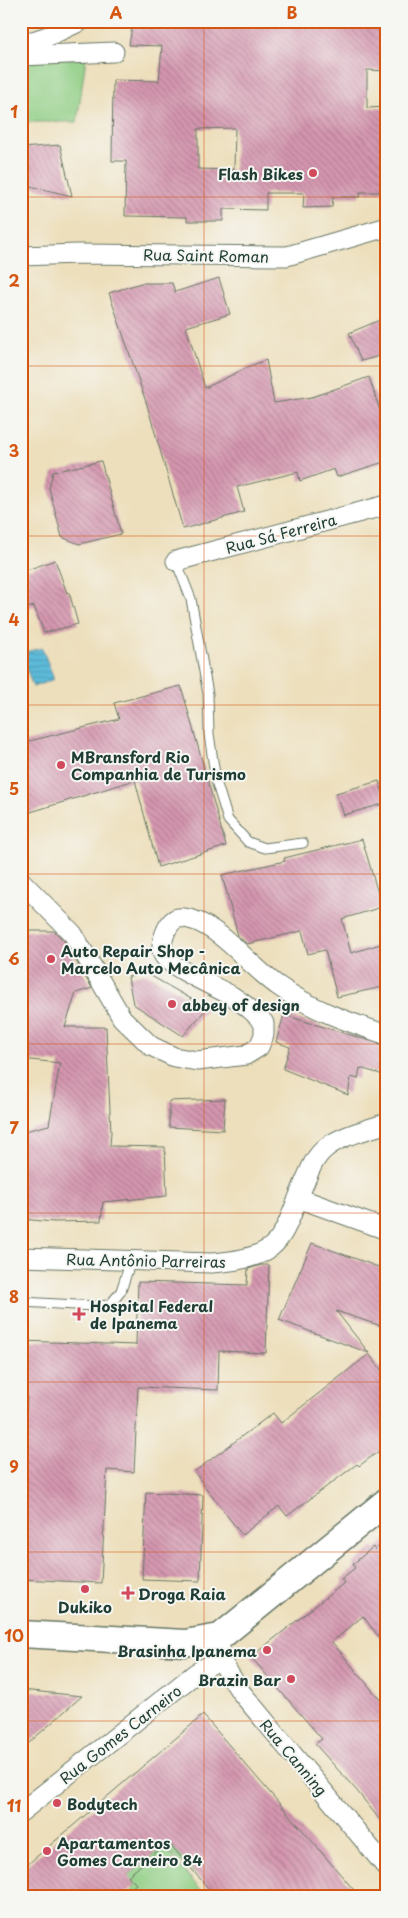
<svg xmlns="http://www.w3.org/2000/svg" width="408" height="1918" font-family="'Playpen Sans',sans-serif">
  <style>
    .green { fill: #8fcd83; stroke: #57855c }
    .water { fill: url(#water-rules); stroke: #3e7c88 }
    .building { fill: url(#building-back-hatch); fill-rule: evenodd }
    .lines { fill: none; stroke-linecap: round; stroke-linejoin: round }
    .service-casing { stroke: #677664; stroke-width: 11 }
    .minor-casing { stroke: #677664; stroke-width: 21 }
    .secondary-casing { stroke: #677664; stroke-width: 29 }
    .service { stroke: #fff; stroke-width: 9 }
    .minor { stroke: #fff; stroke-width: 19 }
    .secondary { stroke: #fff; stroke-width: 26 }
    .grid { fill: none; stroke: #d45610; stroke-width: 1; stroke-opacity: 0.55 }
    .poi-dot { fill: #d1495b; stroke: #f6f6f2; stroke-width: 2 }
    .labels { text-anchor: middle; dominant-baseline: central; stroke-width: 4; stroke-linejoin: round; paint-order: stroke }
    .poi-label { font-size: 15px; font-weight: bold; fill: #1f3d34; stroke: #f6f6f2; text-anchor: start }
    .street-label { font-size: 15px; fill: #1f3d34; stroke: #f6f6f2 }
    .neatline { fill: none; stroke: #d45610; stroke-width: 2 }
    .grid-label { font-size: 16px; text-anchor: middle; font-weight: bold; fill: #d45610 }
  </style>
  <defs>
    <pattern id="water-rules" width="6" height="5" patternUnits="userSpaceOnUse" patternTransform="scale(1.25)"><rect width="6" height="5" fill="#5dbcdb"/><path d="M0 2.5h6" fill="none" stroke="#4c9ab2"/></pattern>
    <pattern id="building-back-hatch" width="6" height="6" patternUnits="userSpaceOnUse" patternTransform="scale(1.25)"><rect width="6" height="6" fill="#d596af"/><path d="M-1 5l2 2M0 0l6 6M5-1l2 2" fill="none" stroke="#ac7c8f"/></pattern>
  </defs>
  <rect width="100%" height="100%" fill="#f6f6f2"/>
  <filter id="ink" filterUnits="userSpaceOnUse"><feTurbulence type="fractalNoise" baseFrequency=".02" numOctaves="2"/><feDisplacementMap in="SourceGraphic" scale="10" xChannelSelector="R" yChannelSelector="G"/><feConvolveMatrix kernelMatrix="1 2 1 2 8 2 1 2 1" color-interpolation-filters="sRGB"/></filter>
  <filter id="wash" filterUnits="userSpaceOnUse"><feTurbulence type="fractalNoise" baseFrequency=".0096" numOctaves="4" result="noise"/><feDisplacementMap in="SourceGraphic" scale="20" xChannelSelector="R" yChannelSelector="G"/><feGaussianBlur stdDeviation="1.12" result="paint"/><feColorMatrix in="noise" values="0 0 0 0 0 0 0 0 0 0 0 0 0 0 0 0 0 1.4 0 .05"/><feComposite in="paint" operator="in"/></filter>
  <g filter="url(#wash)">
    <rect width="100%" height="100%" fill="#eddfbc"/>
    <path class="green" d="M86,58L77,122H21V61Z
      M168,1842L198,1876L169,1853L203,1893L197,1897H129L135,1884L128,1876Z"/>
    <path class="water" d="M42,648L54,679L33,687L21,653Z"/>
    <g id="blocks">
      <path class="building" d="M133,21H387V71L367,70V108L387,107V192H360V197H333L332,207L303,208L304,193H266V210L223,209V221H187V217L125,216L126,161H112L113,80L159,81L162,46L129,45ZM235,128L234,170L198,169V129Z
        M60,145L72,196L21,184V148Z
        M219,278L230,314L186,327L205,388L250,366L266,360L274,403L312,397L369,377L387,432V461L337,477L334,469L300,481L298,472L237,487L244,512L183,529L147,405L109,293L141,283H172L175,292Z
        M387,317V354L361,361L349,333Z
        M101,461L121,534L79,544L62,537L49,488L53,472Z
        M55,560L67,593L69,592L78,624L44,633L34,606L21,610V572Z
        M181,686L226,846L158,867L135,780L21,815V743L119,719L114,703Z
        M379,781L386,803L344,815L336,793Z
        M362,839L382,907L342,919L351,953L387,942V986L337,997L325,950L308,954L302,931L247,944L238,936L222,875L285,861L284,858Z
        M21,931H54L64,941L92,988L76,993L65,1027H106L111,1132L110,1146L165,1147L167,1196L103,1202L101,1221L54,1222L21,1219V1132L49,1125L60,1063L21,1059Z
        M146,973L207,1008L183,1036L133,1004L128,977Z
        M284,1015L387,1046V1076L360,1068L358,1079L351,1077L348,1095L283,1069L290,1047L276,1042Z
        M225,1099L223,1130L169,1127V1101Z
        M312,1243L387,1270V1328L336,1311L369,1353L279,1320Z
        M261,1265H269L266,1353L219,1351L218,1390L138,1387L134,1472L107,1470L101,1583L21,1579V1477L27,1397L21,1396V1341L136,1345L138,1282L247,1285L248,1269Z
        M369,1354L387,1377V1445L359,1466L357,1464L287,1516L279,1506L242,1535L194,1472L273,1413L281,1423Z
        M146,1492L203,1495L200,1581L142,1579Z
        M387,1538V1648L363,1616L332,1642L387,1708V1829L357,1791L315,1744L322,1739L251,1657L344,1583L341,1579L355,1568L353,1564L373,1547L375,1550Z
        M21,1690L82,1696L21,1750Z
        M203,1715L360,1897H216L168,1842L128,1876L136,1884L121,1897H21V1870Z"/>
    </g>
  </g>
  <g filter="url(#ink)">
    <use href="#blocks" fill-opacity="0" stroke="#677664" stroke-width="1"/>
    <g class="lines">
      <defs>
        <path id="service" d="M176,561L191,599L208,694L209,734L216,781L228,820L248,842L265,848L303,843
          M21,1302L95,1306L110,1305L121,1291L131,1260"/>
        <path id="minor" d="M21,45L51,35L81,21
          M21,56L114,52
          M21,256L78,254L287,256L387,227
          M176,561L387,505
          M21,881L73,934L122,1018L151,1046L174,1057L197,1061L246,1055L259,1047L264,1035V1023C254,1012 245,1004 232,996C220,989 170,967 164,956C158,946 167,921 178,918C183,917 189,919 193,920C222,929 251,967 277,985C310,1009 348,1022 387,1035
          M298,1198L387,1230
          M21,1257L211,1263C285,1258 280,1239 306,1179C311,1167 316,1155 327,1147C343,1135 367,1130 387,1123
          M220,1637V1659L240,1691L387,1868
          M21,1812L196,1673L220,1659"/>
        <path id="secondary" d="M21,1634L185,1643L220,1637L387,1501"/>
      </defs>
      <use href="#service" class="service-casing"/>
      <use href="#minor" class="minor-casing"/>
      <use href="#secondary" class="secondary-casing"/>
      <use href="#service" class="service"/>
      <use href="#minor" class="minor"/>
      <use href="#secondary" class="secondary"/>
    </g>
  </g>
  <path class="grid" d="M204,21V1897M21,197H387M21,366H387M21,536H387M21,705H387M21,874H387M21,1044H387M21,1213H387M21,1382H387M21,1552H387M21,1721H387"/>
  <g class="poi-dot">
    <circle cx="313" cy="173" r="5"/>
    <circle cx="61" cy="765" r="5"/>
    <circle cx="51" cy="959" r="5"/>
    <circle cx="172" cy="1004" r="5"/>
    <path d="M76.5 1306.5h5v5h5v5h-5v5h-5v-5h-5v-5h5z"/>
    <circle cx="85" cy="1589" r="5"/>
    <path d="M125.5 1585.5h5v5h5v5h-5v5h-5v-5h-5v-5h5z"/>
    <circle cx="267" cy="1650" r="5"/>
    <circle cx="291" cy="1679" r="5"/>
    <circle cx="57" cy="1803" r="5"/>
    <circle cx="47" cy="1851" r="5"/>
  </g>
  <g class="labels">
    <g class="poi-label">
      <text x="303" y="173" text-anchor="end">Flash Bikes</text>
      <text x="71" y="756">MBransford Rio<tspan x="71" dy="17">Companhia de Turismo</tspan></text>
      <text x="61" y="950">Auto Repair Shop -<tspan x="61" dy="17">Marcelo Auto Mecânica</tspan></text>
      <text x="182" y="1004">abbey of design</text>
      <text x="90" y="1305">Hospital Federal<tspan x="90" dy="17">de Ipanema</tspan></text>
      <text x="138" y="1593">Droga Raia</text>
      <text x="85" y="1606" text-anchor="middle">Dukiko</text>
      <text x="257" y="1650" text-anchor="end">Brasinha Ipanema</text>
      <text x="281" y="1679" text-anchor="end">Brazin Bar</text>
      <text x="67" y="1803">Bodytech</text>
      <text x="57" y="1842">Apartamentos<tspan x="57" dy="17">Gomes Carneiro 84</tspan></text>
    </g>
    <g class="street-label">
      <text transform="translate(206 255) rotate(1)">Rua Saint Roman</text>
      <text transform="translate(281 533) rotate(-15)">Rua Sá Ferreira</text>
      <text transform="translate(146 1260) rotate(1)">Rua Antônio Parreiras</text>
      <text transform="translate(120 1734) rotate(-38)">Rua Gomes Carneiro</text>
      <text transform="translate(294 1757) rotate(50)">Rua Canning</text>
    </g>
  </g>
  <rect width="408" height="1918" fill="none" stroke="#f6f6f2" stroke-width="55"/>
  <rect x="28" y="28" width="352" height="1862" class="neatline"/>
  <g class="grid-label">
    <text x="116" y="19">A</text>
    <text x="292" y="19">B</text>
    <text x="14" y="118">1</text>
    <text x="14" y="287">2</text>
    <text x="14" y="457">3</text>
    <text x="14" y="626">4</text>
    <text x="14" y="795">5</text>
    <text x="14" y="965">6</text>
    <text x="14" y="1134">7</text>
    <text x="14" y="1303">8</text>
    <text x="14" y="1473">9</text>
    <text x="14" y="1642">10</text>
    <text x="14" y="1812">11</text>
  </g>
</svg>
